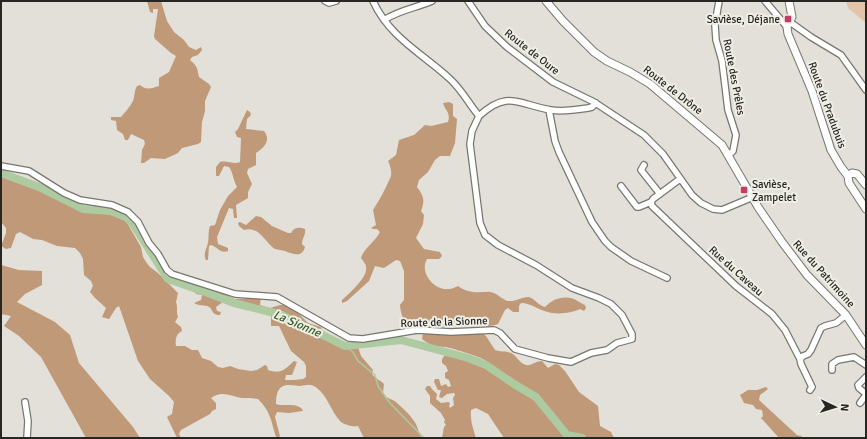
<svg xmlns="http://www.w3.org/2000/svg" width="867" height="439" font-family="Signika,sans-serif">
  <style>
    .green { fill: #e4c4a9 }
    .forest { fill: #c09978 }
    .lines { fill: none; stroke-linecap: round; stroke-linejoin: round }
    .stream { stroke: #adcaa1; stroke-width: 1.5 }
    .river { stroke: #adcaa1; stroke-width: 8 }
    .minor-casing { stroke: #78776f; stroke-width: 8 }
    .tertiary-casing { stroke: #78776f; stroke-width: 9 }
    .minor { stroke: #fff; stroke-width: 5.5 }
    .tertiary { stroke: #fff; stroke-width: 7 }
    .poi-dot { fill: #c83b67; stroke: #efeee5; stroke-width: 1.5 }
    .labels { text-anchor: middle; dominant-baseline: central; stroke-width: 4; stroke-linejoin: round; paint-order: stroke }
    .poi-label { font-size: 11px; fill: #272623; stroke: #efeee5; text-anchor: end }
    .street-label { font-size: 11px; fill: #272623; stroke: #efeee5 }
    .water-label { font-size: 12px; font-style: italic; fill: #375c24; stroke: #efeee5 }
  </style>
  <rect width="100%" height="100%" fill="#e2e0d8"/>
  <path class="green" d="M846,1H866V23L848,8Z"/>
  <path class="forest" d="M147,1H161L167,21L174,32L184,40L189,47L196,50L201,47L202,50L198,55L192,57L190,60C197,66 197,67 199,77L209,84L211,87L205,101V111L202,122L201,142L198,144L182,148L178,153L165,159L151,158L144,163H141L142,150L145,144L144,140L131,134L128,140H125L123,134L117,130L116,121L111,120V117H121C125,112 130,107 133,101C135,96 134,91 137,86L140,85C147,91 152,88 159,86V78L169,72L176,56L171,53L155,39L154,36L158,9H153V13L150,12Z
    M449,102L453,104V116L457,119L455,143L450,156H440L435,160L428,172L419,180L417,187C424,196 425,201 421,211L424,215L423,224L416,238L424,249L440,252L442,256L439,259H427C419,272 434,291 449,289C452,289 455,287 458,286C465,291 472,293 482,292C486,292 489,291 494,293C499,295 503,300 508,301C515,302 524,296 529,297C535,299 539,306 545,307C552,300 560,296 571,298C576,299 580,303 585,305L586,308L584,311L580,309C572,313 557,315 548,312C538,310 531,303 521,303L519,306V312H513L508,308L505,310L498,324C485,329 468,325 455,326C443,326 432,329 421,327C414,326 410,322 404,321C402,315 400,310 400,305L404,300V271L400,261L396,260L384,268L375,266L369,281L347,301L342,303V300C349,294 366,278 366,270C367,265 364,262 361,258C364,248 375,242 380,232L377,229H373L371,228L376,225L373,210C380,199 386,188 391,176C392,172 390,165 388,161L396,155L399,140L414,135L425,125L431,126L448,122C451,112 445,111 443,103Z
    M247,110L250,112L251,115L247,119L246,129L264,131C271,140 265,147 256,153V165L248,169L247,173L252,184L248,192V198L236,205L237,218H234L233,209L229,208L217,237L218,244L228,248V251C220,254 218,247 211,245L209,246L208,260H206C203,254 206,250 208,243C209,237 208,232 210,226L215,225L220,210L228,196L237,187C233,180 233,172 229,167L224,166L219,176H216V167L220,162C227,160 234,165 240,162L241,138L237,137L235,132L238,129Z
    M5,174L14,176L40,189L70,206L111,215L126,221L141,247L143,257L146,262L150,267L158,273L178,293L176,302C178,307 176,312 178,317L175,322L181,327L182,331C176,334 175,340 176,346H185L192,350H198L202,358L211,361L218,367L223,368L230,366L238,369L251,371L257,370L265,365L267,366L268,370C282,375 286,368 294,361L297,362L292,375H286L285,380H294L303,379L306,377V366L304,362L291,351L279,326H271V315L269,314L227,304L223,302L216,307L217,311L221,312L220,315C210,315 214,308 207,306C202,305 199,306 194,303L201,300L202,295L196,294L194,291L196,289L211,294L216,292H220L234,299H244L250,296L261,298L260,305L270,308L280,305H286L295,310L308,323L321,327C322,334 330,344 338,346C344,347 351,347 358,347L361,356L373,370L372,374C375,379 381,380 384,384L383,393C387,400 393,398 398,404C402,407 411,416 414,421C418,426 418,433 422,438H364L358,426C353,427 344,425 340,421C331,411 328,397 317,388C311,383 307,385 300,386C297,386 293,385 290,385C278,384 276,394 276,404C285,407 295,402 302,409L303,411L289,413L277,412L275,417L280,436L278,438L276,437C271,421 271,412 258,399C253,398 247,398 242,398C231,396 221,390 211,398L216,403V409L212,411L210,414L181,430L179,434L181,438H177L167,417L172,414L174,402L169,396L150,379L138,361L119,306L116,308L109,319L102,317L106,308L95,298L90,292L93,286L91,281L84,275L83,259L80,253L75,248L57,246L42,240L33,239L20,232L16,234L11,248L6,249L1,246L6,233V228L1,222V178Z
    M256,216L261,217L272,226L288,233H291C294,227 299,227 305,229C306,235 302,238 302,244L305,247C302,258 293,254 285,251C282,250 278,250 275,249C265,243 259,225 244,230L239,226L238,223L240,222L246,225Z
    M1,265L19,270L42,271V285L25,294L17,302L55,322L70,335L79,363L133,427L140,438H86L41,357L19,336L4,326L11,316L1,314Z
    M423,333H482L486,336L495,350C500,352 507,351 511,353C517,356 519,363 526,365C532,366 535,361 542,361L548,368L555,364L559,365L565,371L579,392L598,406L600,426L611,432L614,438H504L488,414L476,408L471,410C470,420 473,428 476,438H442L444,427L446,425L444,422L445,420L441,413L430,403V396L425,389L427,386H430L432,389L437,394L436,399L441,403L448,402L450,403L449,406L450,408L454,405L453,398L455,395L454,393L447,394L442,398L439,397L441,390H438L434,382L435,379H439L441,386L446,384L448,387L451,386L449,380L445,378V373L448,371L446,366L442,363V359L445,355C452,355 468,359 475,362C479,363 480,365 484,365L486,361C480,356 454,349 446,347C436,346 430,346 422,339Z
    M766,387L768,389L760,395L759,400L797,435L801,436L803,438H779L761,418L763,416L762,410L756,409L753,405L744,403L740,395L748,390H757Z"/>
  <g class="lines">
    <path class="stream" d="M345,346L353,352L358,361L375,375L378,386L389,402L424,438"/>
    <path class="river" d="M1,173L39,187L83,209L111,211L126,217L133,224L168,279L208,293L234,303L282,315L345,346L401,340L468,358L486,365L514,384L536,397L567,435L582,438"/>
    <defs>
      <path id="minor" d="M325,1L329,3L336,1
        M468,1L485,26L507,47L553,82L594,102L644,135L663,154L692,195L701,203L713,209L722,210L753,197
        M719,1L715,25L716,40L722,61L728,110L736,135L733,151L729,155
        M765,1L787,27
        M384,20C399,10 416,8 432,1
        M790,22L811,37L841,55L866,90
        M549,110L555,141L559,152L592,222L605,241L611,247L631,261L667,278
        M479,116C508,89 519,105 551,110C563,112 575,110 588,108L592,107L596,103
        M644,165L641,170L660,194
        M1,166L29,171L64,193L80,200L112,205L128,212L138,222L149,243L158,254L167,270L172,274L235,294L277,297L349,338L363,339L417,330L451,332L494,330L500,333L515,349L548,358L571,362L591,353L607,350L617,343L632,339V334L622,315L611,304L599,298L572,288L536,265L498,245L485,235L480,223L470,144L472,131L479,116C469,104 462,90 450,79C422,53 390,38 373,1
        M680,179L653,199L651,202L652,206L736,286L772,314L785,330L800,359
        M621,186L637,207H639L651,202
        M832,370V364L838,360L854,357L866,365
        M866,377L858,385L859,388L866,394
        M810,390L812,387L801,364L800,359L803,356L808,354L811,350L821,328L825,326L836,323L846,315
        M25,402L28,421L27,438
        M860,403L866,395"/>
      <path id="tertiary" d="M546,1L563,21L594,52L607,61L630,72L650,84L722,145L758,207L782,242L807,275L846,315L866,345
        M789,1L792,17L787,27L788,34L812,91L831,150L841,167L848,176L849,183L866,209
        M848,176L852,173L857,174L866,185"/>
    </defs>
    <use href="#minor" class="minor-casing"/>
    <use href="#tertiary" class="tertiary-casing"/>
    <use href="#minor" class="minor"/>
    <use href="#tertiary" class="tertiary"/>
  </g>
  <g class="poi-dot">
    <rect x="784" y="15" width="8" height="8" rx="2"/>
    <rect x="740" y="186" width="8" height="8" rx="2"/>
  </g>
  <g class="labels">
    <g class="poi-label">
      <text x="780" y="19">Savièse, Déjane</text>
      <text x="752" y="184" text-anchor="start">Savièse,<tspan x="752" dy="13">Zampelet</tspan></text>
    </g>
    <g class="street-label">
      <text transform="translate(532 52) rotate(38)">Route de Oure</text>
      <text transform="translate(734 77) rotate(79)">Route des Prêles</text>
      <text transform="translate(673 90) rotate(38)">Route de Drône</text>
      <text transform="translate(827 105) rotate(70)">Route du Pradubuis</text>
      <text transform="translate(736 271) rotate(42)">Rue du Caveau</text>
      <text transform="translate(824 274) rotate(48)">Rue du Patrimoine</text>
      <text transform="translate(444 322) rotate(-2)">Route de la Sionne</text>
    </g>
    <g class="water-label">
      <text transform="translate(297 324) rotate(23)">La Sionne</text>
    </g>
  </g>
  <rect width="867" height="439" fill="none" stroke="#272623" stroke-width="4"/>
  <g transform="translate(835 407) rotate(94)" stroke="#efeee5" stroke-width="3" paint-order="stroke">
  <path d="M0-3L7 15L0 10L-7 15Z" fill="#272623"/>
  <text y="-6" font-size="11" font-weight="bold" text-anchor="middle" fill="#272623">N</text>
  </g>
</svg>
